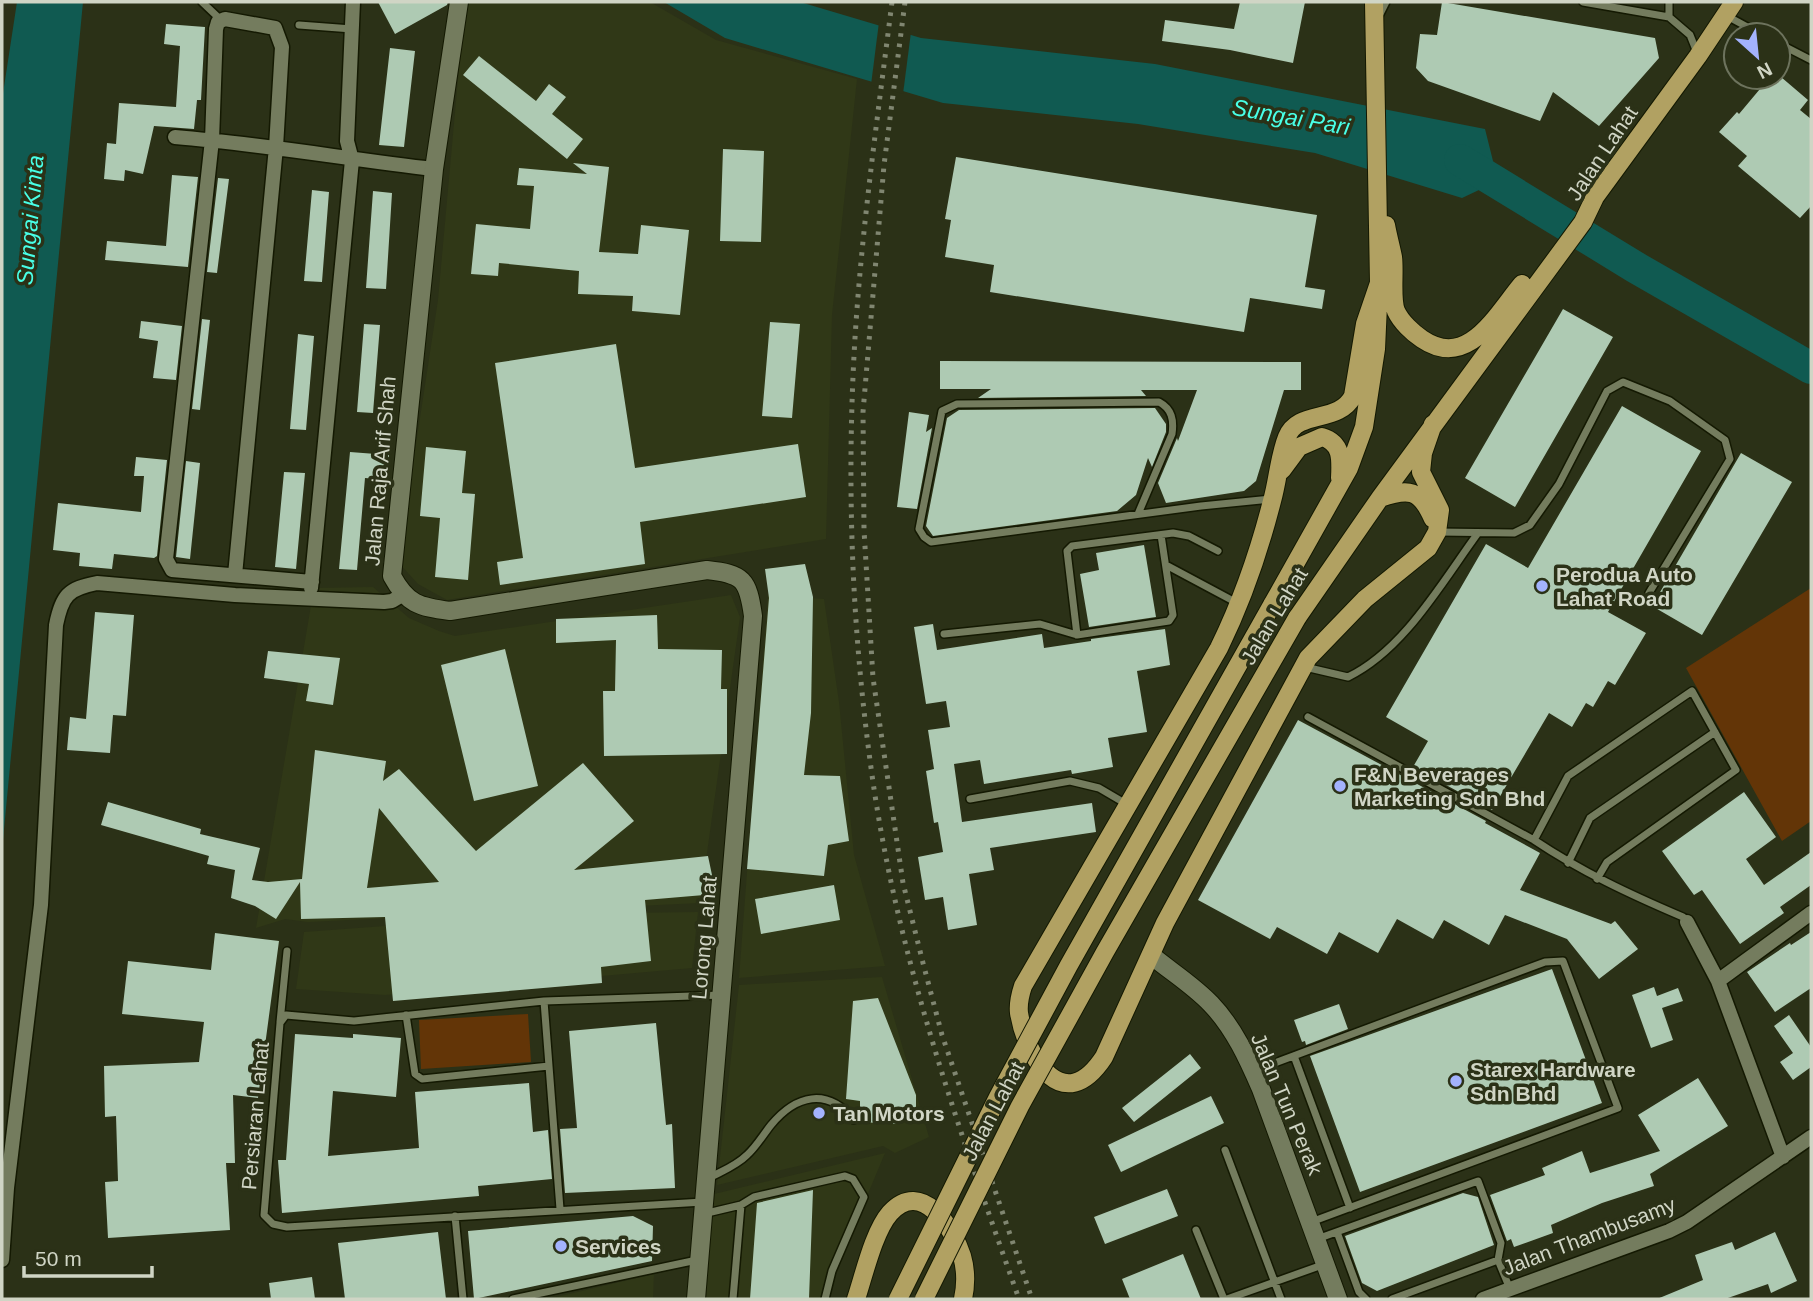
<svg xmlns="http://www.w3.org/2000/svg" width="1813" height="1301" font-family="Arial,sans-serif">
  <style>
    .built { fill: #303817 }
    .green { fill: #633507 }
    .water { fill: #105a51 }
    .pier { fill: #2b3117 }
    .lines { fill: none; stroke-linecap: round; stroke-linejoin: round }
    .river { stroke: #105a51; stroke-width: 32 }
    .building { fill: #aecab3; fill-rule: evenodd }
    .lane-casing { stroke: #141902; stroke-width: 10 }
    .street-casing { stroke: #141902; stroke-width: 17 }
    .secondary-casing { stroke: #141902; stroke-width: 20 }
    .primary-casing { stroke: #141902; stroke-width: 20 }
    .lane { stroke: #747c5e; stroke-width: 7 }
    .street { stroke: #747c5e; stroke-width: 14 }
    .secondary { stroke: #747c5e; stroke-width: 18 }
    .primary { stroke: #b1a162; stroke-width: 18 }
    .rail { stroke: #808671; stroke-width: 5; stroke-dasharray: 3.5 7; stroke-linecap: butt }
    .primary-bridge-casing { stroke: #141902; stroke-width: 20; stroke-linecap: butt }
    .primary-bridge { stroke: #b1a162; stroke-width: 18 }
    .poi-dot { fill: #a3b2fd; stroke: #2b3117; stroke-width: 2.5 }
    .labels { text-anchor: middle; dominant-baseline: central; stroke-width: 7; stroke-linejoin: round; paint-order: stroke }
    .street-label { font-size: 21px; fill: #d0d5c5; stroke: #2b3117 }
    .poi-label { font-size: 21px; font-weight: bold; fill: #d0d5c5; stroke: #2b3117; text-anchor: start }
    .water-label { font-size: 23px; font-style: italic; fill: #48ffe7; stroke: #2b3117 }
  </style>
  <rect width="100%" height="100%" fill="#2b3117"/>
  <path class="built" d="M465,2H650L716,40L857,79L832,315L826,539L447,600L418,584L398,562L438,300Z
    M373,587L409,618L439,631L455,636L731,595L740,617L700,903L308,922L285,919L256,928L314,588Z
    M768,595L824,599L839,702L854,855L885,966L739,978Z
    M698,912L692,968L385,995L296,989L304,932L549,914Z
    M882,977L929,1137L895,1153L883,1146L717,1185L739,985Z
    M885,1153L824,1299H706L714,1194Z
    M654,1274L653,1299H548Z"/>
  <path class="green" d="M1811,588V821L1782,841L1686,668Z
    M528,1014L531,1062L421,1069L419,1020Z"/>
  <path class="water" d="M17,2H83L2,850V100Z
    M664,2H800L921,38L1155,64L1485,129L1498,181L1462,198L1315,153L1138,124L943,103L725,38Z"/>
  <path class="pier" d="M879,22L911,32L903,94L871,85Z"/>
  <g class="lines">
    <path class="river" d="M1460,160L1635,267L1811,368"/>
  </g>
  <path class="building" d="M378,2H448L447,5L395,34Z
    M1240,2H1305L1293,63L1230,50L1162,41L1165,20L1234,29Z
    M1442,2L1655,38L1659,58L1599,126L1553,92L1540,121L1428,81L1416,68L1420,34L1437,35Z
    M166,24L205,27L201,100H197L194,129L154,126L143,174L125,170L124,181L104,179L107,143L116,144L119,103L176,107L180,46L164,44Z
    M390,48L415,51L404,147L379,145Z
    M479,56L536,101L549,84L566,97L552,114L583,139L567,159L463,75Z
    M1770,77H1781L1808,100L1800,110L1811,119V206L1800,218L1738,166L1747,156L1719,132L1737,112L1739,114Z
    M723,149L764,151L761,242L720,241Z
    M956,157L1317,215L1305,287L1325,290L1322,309L1250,298L1244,332L990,292L994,265L945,257L951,220L945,219Z
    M573,163L609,167L599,252L638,254L641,225L689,230L680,315L632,311L633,296L578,294L579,271L499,263L498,276L471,274L476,224L530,229L534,186L517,185L519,168L587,174Z
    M172,175L198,177L188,267L105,260L107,241L166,246Z
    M218,178L229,179L217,273L207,272Z
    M312,190L329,192L322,282L304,281Z
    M373,191L392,193L386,289L366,288Z
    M1563,309L1613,337L1515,507L1465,478Z
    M202,319L210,320L200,410L192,409Z
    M141,321L182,326L176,380L153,378L158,341L139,338Z
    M770,322L800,324L792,418L762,416Z
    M364,324L380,325L373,413L357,412Z
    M298,334L314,336L306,430L290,429Z
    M616,344L635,468L798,444L806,497L640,522L645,564L500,585L497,562L523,558L495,363Z
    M940,361L1301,362V390H1284L1256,481L1244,491L1166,503L1158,483L1177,438L1178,441L1197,390H1141L1146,396L978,398L991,389H940Z
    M1622,406L1701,451L1608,612L1646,633L1615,685L1608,681L1593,707L1586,703L1572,727L1549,713L1492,810L1413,767L1428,741L1386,717L1486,544L1528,568Z
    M1155,408L1166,424V432L1152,467L1148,458L1136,495L1117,511L933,536L926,526L947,418L959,410Z
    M909,412L929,415L926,432L932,428L917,509L897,507Z
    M426,447L466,451L462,493L475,494L468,580L435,577L440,518L420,516Z
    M350,452L389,455L387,480L365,478L357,570L339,569Z
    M1741,453L1792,482L1702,635L1652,606Z
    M136,457L167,460L157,556L154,558L114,554L112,569L79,566L80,553L53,550L58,503L141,512L144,476H134Z
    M186,461L200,463L190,559L176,557Z
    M284,472L305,473L296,569L275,567Z
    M1144,545L1156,617L1089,627L1080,574L1099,570L1096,553Z
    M805,564L813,597L811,713L804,775L840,776L849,841L828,845L824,876L747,869L769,598L765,569Z
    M95,612L134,615L126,716L113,715L110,753L67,750L70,717L86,719Z
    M657,615L658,649L722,650L721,689H727V754L604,756L603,691H615L616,640L556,643V619Z
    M933,624L937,650L1042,634L1044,648L1091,641V639L1165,629L1170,665L1137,671L1147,732L1108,738L1113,767L1072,774L1071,770L984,784L980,760L954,764L962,822L1092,803L1096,832L990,848L994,870L969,874L977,925L948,930L943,897L925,900L918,857L943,852L938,822L934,823L926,771L934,769L928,730L950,727L946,701L926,704L914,627Z
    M505,649L538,786L474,801L441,665Z
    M268,651L340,658L333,705L306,701L309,684L264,678Z
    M1298,720L1486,821L1485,823L1540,853L1520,890L1611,924L1615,921L1638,949L1599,979L1567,939L1505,915L1489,945L1444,920L1433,939L1397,919L1378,953L1339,932L1327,954L1277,927L1270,939L1198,900Z
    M315,750L386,761L383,781L399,769L476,851L583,763L634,821L574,870L708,856L716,894L645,900L651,961L601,967L602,983L393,1001L385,917L301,919L300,882L276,919L255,906L231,898L235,870L207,864L209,856L101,825L108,802L201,829L200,834L260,848L252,880L268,882L302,879ZM379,808L439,882L367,888Z
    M1744,792L1776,837L1746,859L1764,885L1811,852V885L1780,907L1784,913L1740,944L1702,890L1694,895L1662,851Z
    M834,885L840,920L761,934L755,899Z
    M1811,932V988L1775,1012L1747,972L1790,943L1791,945Z
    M215,933L279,941L258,1098L233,1095L235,1163H226L230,1230L108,1238L105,1182L118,1181L116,1116L105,1117L104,1066L199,1062L204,1022L122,1014L128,961L211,970Z
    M1552,969L1602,1103L1360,1192L1310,1056Z
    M1654,987L1657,996L1678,988L1683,1001L1662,1008L1673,1040L1651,1048L1632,995Z
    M878,998L916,1095V1115L899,1112L897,1124L860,1122V1101L846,1099L853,1001Z
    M1339,1004L1348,1029L1306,1045L1305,1041L1302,1042L1294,1020Z
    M1789,1015L1811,1047V1067L1793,1080L1780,1062L1793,1053L1774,1026Z
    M656,1023L666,1125L672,1124L675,1188L565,1193L560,1129L577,1128L569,1031Z
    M295,1034L353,1038V1034L401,1038L396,1097L333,1091L328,1156L419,1148L415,1092L529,1083L533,1132L548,1130L552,1179L478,1186L479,1196L282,1213L278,1160H286Z
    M1190,1054L1201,1068L1134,1122L1122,1108Z
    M1698,1078L1728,1126L1650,1174L1654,1186L1602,1203L1551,1225L1553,1233L1514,1247L1511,1239L1507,1241L1490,1195L1545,1175L1542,1168L1582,1151L1590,1173L1660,1151L1638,1115Z
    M1211,1096L1224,1123L1121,1172L1108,1145Z
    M1167,1189L1178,1216L1105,1244L1094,1217Z
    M813,1190L809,1299H750L757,1203Z
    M1463,1193L1478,1197L1494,1245L1377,1291L1362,1283L1345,1236Z
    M633,1216L653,1226L652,1261L474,1299L468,1231Z
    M438,1232L446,1299H345L338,1243Z
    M1775,1232L1797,1281L1771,1293L1768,1284L1725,1299H1657L1703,1280L1695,1255L1732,1242L1735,1250Z
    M1183,1254L1201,1299H1130L1122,1279Z
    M312,1277L315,1299H271L269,1283Z"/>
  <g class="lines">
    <defs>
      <path id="lane" d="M202,2L221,20
        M1583,2L1669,17L1690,35L1698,55
        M1669,2V17
        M1380,14L1386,2
        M1727,16L1762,35
        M299,25L352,29
        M1778,43L1811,60
        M1138,514L1172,434C1174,420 1172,409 1159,402L957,404L942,411L919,529L924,537L931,542L1201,506L1271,499
        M1438,532L1514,533L1530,525L1559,484L1607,391L1623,382L1670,401L1725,440L1730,459L1649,593
        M1166,565L1239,604
        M944,634L1040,624L1077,635L1169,621L1173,615L1161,535
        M1077,635L1067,551L1072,546L1173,533L1189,536L1218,551
        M1305,667L1348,677C1404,650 1442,582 1478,533
        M1308,717L1534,840C1582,872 1629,894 1683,917L1687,922
        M970,799L1070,781L1099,788L1128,805
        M1534,840L1568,776L1692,691L1736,770L1607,862L1597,879
        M1568,863L1590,818L1715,732
        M544,1001L560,1209
        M406,1015L415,1074L422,1079L549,1066
        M280,1022L287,951
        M1294,1056L1350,1208
        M1253,1071L1545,962L1563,961L1618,1108L1311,1222
        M1225,1150L1281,1299
        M709,1178C722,1171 736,1166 747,1155C756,1147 763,1135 771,1125C796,1095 827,1087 854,1120
        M703,1202L287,1227L273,1224L264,1215L280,1023L286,1015L354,1021L544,1001L722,995
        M741,1205L754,1197L845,1176L853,1179L864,1197L832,1271L825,1299
        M703,1214L741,1205L733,1299
        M455,1216L463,1299
        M1196,1230L1224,1299
        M1337,1232L1359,1292L1366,1299
        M1317,1239L1478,1181L1501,1243L1498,1260
        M513,1299L697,1260
        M1227,1299L1325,1264
        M1392,1299L1498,1260L1510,1289"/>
      <path id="street" d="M175,137C262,144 347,159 434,169
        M235,575L276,147L282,47L275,28L225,19L218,22L216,29L212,140L166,559L172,570L312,582
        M311,588L352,160L347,141L353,2
        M1687,922L1718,981L1783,1157
        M1718,981L1811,913
        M2,1260L7,1188L41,905L56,625C62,595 68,589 97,583L235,595L384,602L392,601L402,595
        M1483,1299L1669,1231L1687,1222L1811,1137"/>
      <path id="secondary" d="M459,2L434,169L392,576C407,604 419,607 450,611L707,570C743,574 748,579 753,616L696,1299
        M1151,955C1170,971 1193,985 1211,1004C1234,1028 1248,1059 1261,1089L1338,1299"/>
      <path id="primary" d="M1386,225C1388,236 1391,247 1393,257C1395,272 1391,299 1396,311C1401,322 1413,333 1422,339C1468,370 1496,315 1522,284
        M1379,283L1365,324L1353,396C1339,424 1298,409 1287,437C1279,457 1278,480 1272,501C1259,552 1242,601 1219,648L1023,986C1020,995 1018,1004 1019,1013C1027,1060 1064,1118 1104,1057L1165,923L1308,658L1365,599L1428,548L1437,532L1440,510L1421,472L1423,453L1433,424
        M1282,470L1299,447L1322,437C1342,443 1341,459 1340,478
        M1380,498C1409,488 1420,489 1433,519
        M1272,605L1349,468L1364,427L1376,349L1379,283L1374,2
        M1297,618L1380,498L1583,222L1595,197L1698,56L1734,2
        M856,1299C864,1275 874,1231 890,1213C922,1178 953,1228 962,1256C966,1270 966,1285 963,1299"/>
    </defs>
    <use href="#lane" class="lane-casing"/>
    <use href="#street" class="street-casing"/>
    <use href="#secondary" class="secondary-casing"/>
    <use href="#primary" class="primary-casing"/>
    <use href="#lane" class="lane"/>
    <use href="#street" class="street"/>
    <use href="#secondary" class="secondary"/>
    <use href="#primary" class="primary"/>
    <path class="rail" d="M892,2C878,114 862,226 855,338C846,487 852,635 873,782C899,961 959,1130 1019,1299
      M905,2L884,165L863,412L864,530L873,678L903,883L923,963L942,1035L1032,1299"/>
    <defs>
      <path id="primary-bridge" d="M898,1299L998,1097L1069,965L1272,605
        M924,1299L1020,1106L1105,952L1297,618"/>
    </defs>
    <use href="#primary-bridge" class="primary-bridge-casing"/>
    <use href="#primary-bridge" class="primary-bridge"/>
  </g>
  <g class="poi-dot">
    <circle cx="1542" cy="586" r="7"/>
    <circle cx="1340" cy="786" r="7"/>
    <circle cx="1456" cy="1081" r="7"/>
    <circle cx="819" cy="1113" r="7"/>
    <circle cx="561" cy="1246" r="7"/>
  </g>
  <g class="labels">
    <g class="street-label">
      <text transform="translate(1602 153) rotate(-56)">Jalan Lahat</text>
      <text transform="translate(380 471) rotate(-85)">Jalan Raja Arif Shah</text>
      <text transform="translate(1274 616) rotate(-59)">Jalan Lahat</text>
      <text transform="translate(704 938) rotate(-85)">Lorong Lahat</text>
      <text transform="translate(1287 1104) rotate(67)">Jalan Tun Perak</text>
      <text transform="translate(993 1111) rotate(-62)">Jalan Lahat</text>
      <text transform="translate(255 1116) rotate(-85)">Persiaran Lahat</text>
      <text transform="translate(1589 1236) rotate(-21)">Jalan Thambusamy</text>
    </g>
    <g class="poi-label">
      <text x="1556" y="574">Perodua Auto<tspan x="1556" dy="24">Lahat Road</tspan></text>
      <text x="1354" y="774">F&amp;N Beverages<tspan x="1354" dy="24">Marketing Sdn Bhd</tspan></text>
      <text x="1470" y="1069">Starex Hardware<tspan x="1470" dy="24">Sdn Bhd</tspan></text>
      <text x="833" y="1113">Tan Motors</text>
      <text x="575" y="1246">Services</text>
    </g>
    <g class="water-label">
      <text transform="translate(1291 117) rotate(10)">Sungai Pari</text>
      <text transform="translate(30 220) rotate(-85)">Sungai Kinta</text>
    </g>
  </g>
  <rect width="1813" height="1301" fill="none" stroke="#d0d5c5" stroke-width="7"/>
  <g transform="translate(1757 56) rotate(153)"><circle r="33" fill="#2b3117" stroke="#6d735d" stroke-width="2"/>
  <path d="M0-5L12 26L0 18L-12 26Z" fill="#a3b2fd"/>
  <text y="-10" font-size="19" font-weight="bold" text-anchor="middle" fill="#d0d5c5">N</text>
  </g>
  <path d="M24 1266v10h128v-10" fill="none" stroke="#d0d5c5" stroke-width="3.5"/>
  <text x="35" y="1266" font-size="21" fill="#d0d5c5" stroke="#2b3117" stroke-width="5" paint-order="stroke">50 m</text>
</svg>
